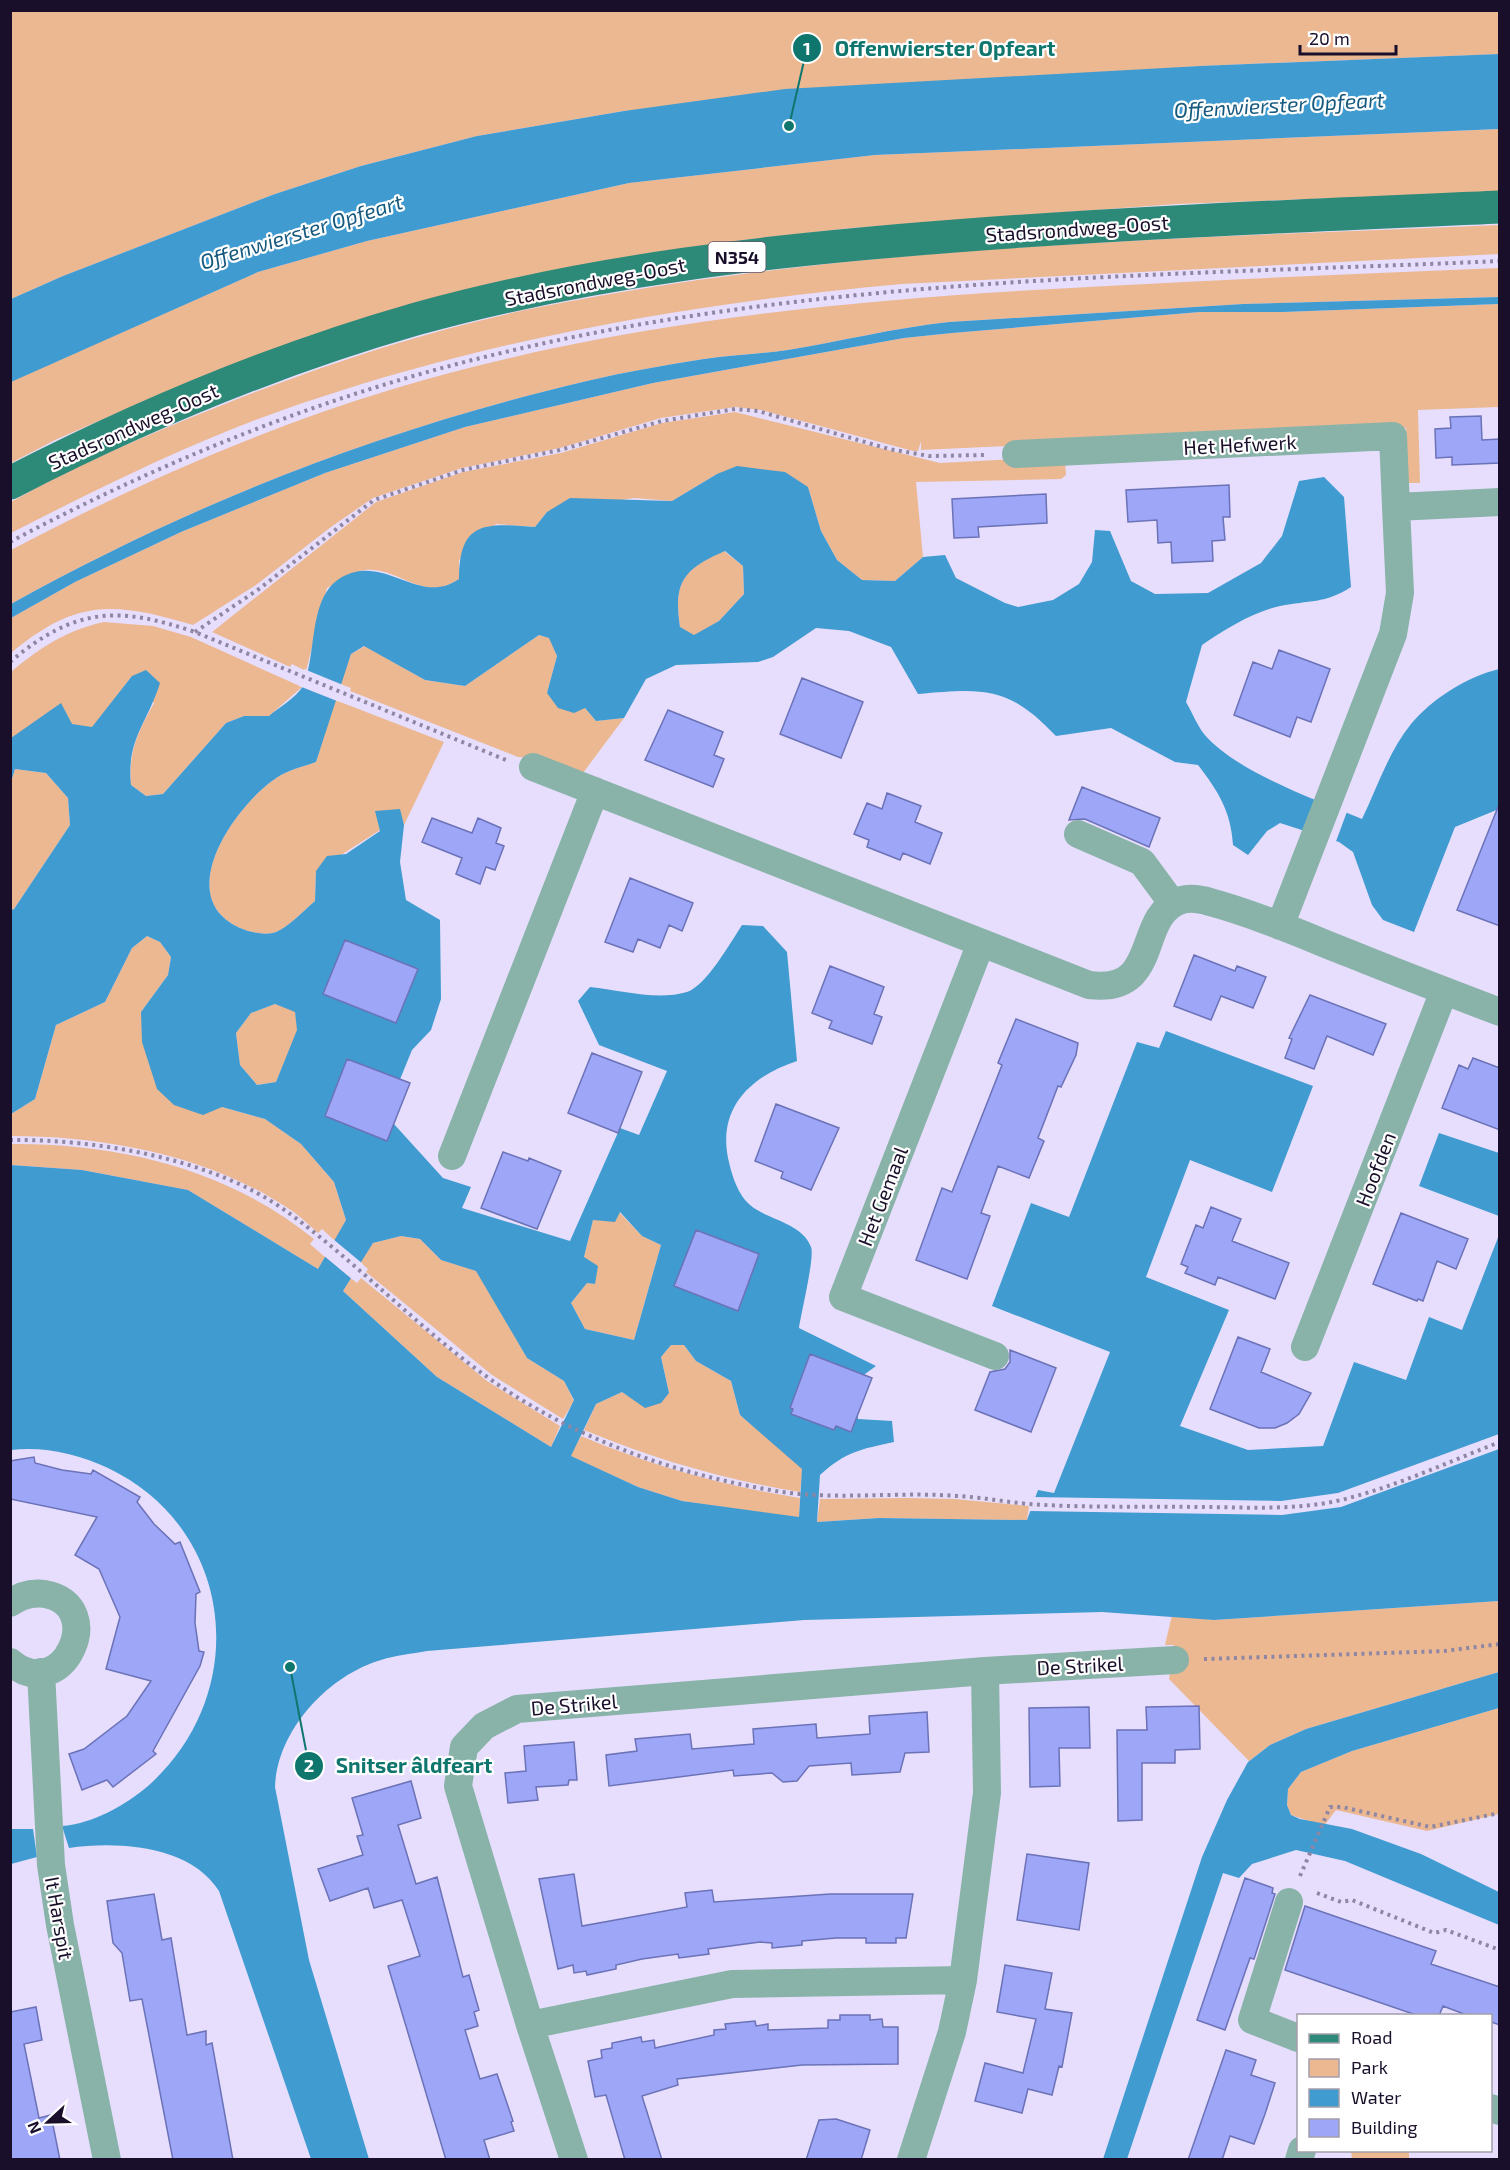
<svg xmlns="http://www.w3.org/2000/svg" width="1510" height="2170" font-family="'Exo 2',sans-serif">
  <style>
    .green { fill: #ebb892 }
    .water { fill: #409bd0; fill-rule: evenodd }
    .pier { fill: #e7defd }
    .building { fill: #9da6f7; stroke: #6b72b7; stroke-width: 1.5 }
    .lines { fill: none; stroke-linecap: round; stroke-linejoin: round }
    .path { stroke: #8f86a3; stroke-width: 4; stroke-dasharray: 3 4.5; stroke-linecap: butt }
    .street { stroke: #89b3a9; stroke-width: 28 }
    .primary { stroke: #2d8978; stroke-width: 33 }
    .labels { text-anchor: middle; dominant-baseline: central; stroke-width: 4.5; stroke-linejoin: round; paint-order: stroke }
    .shield { fill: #fff; stroke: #5e576a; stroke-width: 1.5 }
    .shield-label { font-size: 18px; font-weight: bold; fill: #190f2a }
    .street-label { font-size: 20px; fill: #190f2a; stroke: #fff }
    .water-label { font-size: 21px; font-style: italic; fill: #16597e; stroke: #fff }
    .leader { fill: none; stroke: #0f766e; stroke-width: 2 }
    .callout-dot { fill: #0f766e; stroke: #fff; stroke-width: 2 }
    .mark-label { font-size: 18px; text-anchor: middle; font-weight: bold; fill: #fff }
    .callout-label { font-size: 21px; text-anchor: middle; font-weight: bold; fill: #0f766e; stroke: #fff; stroke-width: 4.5; stroke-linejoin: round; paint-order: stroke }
  </style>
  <rect width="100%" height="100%" fill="#e7defd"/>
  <path class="green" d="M1499,10L1500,54L1200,66L624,111L477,136L361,166L275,194L63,276L11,299L10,11Z
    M1499,129V192L1177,204L851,228L743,240L306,337L184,384L55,440L11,463L10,382L258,272L367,241L629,183L875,155Z
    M1499,225V254L902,284C702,302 505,336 315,399C210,433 109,483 11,533V502C78,464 149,434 220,406C322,365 428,330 535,308C852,244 1177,239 1499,225Z
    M1499,268V297L1243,304L949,322C894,328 842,341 788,350C760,354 732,355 704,359C665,365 625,372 587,381C382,429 195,502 11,604V550C133,486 260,429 393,389C626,319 866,298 1107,286C1238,279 1369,273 1499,268Z
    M1499,304V407L1418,410L1420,483H1408L1406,428L921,450V441L918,451H913L761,410L735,407L661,418L560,448L462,468L373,498L331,527L256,585L193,625C115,602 77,598 11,653V618L75,582L181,532L325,473L465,427L653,383L904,338L952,333L1200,312H1283Z
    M735,412L940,463L1016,459L1065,460L1066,475L1061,479L916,482L923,557L895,581L862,580L837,560L821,531L808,487L717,474L672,501L634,498L547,512L535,527L496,524L459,560V579C422,604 401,567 365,570C353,571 338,583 327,588L306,671L292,664L290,667L212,632L376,502L463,472L561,453L662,423Z
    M724,551L743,566L744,594L719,621L694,636L680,627C673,581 684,569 724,551Z
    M104,622L153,626L191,637L302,687L269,716H244L226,723L163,794L146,796L131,785C128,753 138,731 154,703L132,676L92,728L72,724L11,738V672C39,648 67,630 104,622Z
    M539,635L550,638L557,656L547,693L585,708L596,721L624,718L583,773L532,758L518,757L350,691L351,688L340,684L351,654L365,646L425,680L465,686Z
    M335,700L444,742L404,825L399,809L380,830L316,871L315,901C304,910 289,927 276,932C266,936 249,932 240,928C169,897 238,800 281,775C292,769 305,766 316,762Z
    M15,769L46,773L68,798L70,825L14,909L11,910V782Z
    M147,936L160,942L171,957L168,975L141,1012L222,1107L265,1119L301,1144L334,1182L346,1220L335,1241L322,1229L318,1233C308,1224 298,1214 286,1207C207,1155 103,1136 11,1136V1114L35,1099L56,1025L105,1002L132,948Z
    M275,1004L295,1011L298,1030L276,1082L257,1085L240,1065L236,1033L251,1013Z
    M10,1144C119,1143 228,1169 314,1239L310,1244L325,1257L318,1269L188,1190L82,1170L11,1165Z
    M619,1212L642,1236L661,1245L634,1340L585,1329L571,1303L587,1283L595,1284L584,1257L593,1220Z
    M401,1236L420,1239L441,1260L477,1271L527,1358L564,1381L574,1401L563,1419L492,1375L366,1272L368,1269L360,1262L373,1243Z
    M351,1278L357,1283L361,1278L487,1381L560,1426L551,1447L437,1377L343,1291Z
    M671,1345H684L696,1361L731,1381L740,1415L803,1469L800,1492C725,1480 654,1459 584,1430L596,1404L622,1392L645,1407L669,1393L661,1357Z
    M581,1436C652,1466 724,1486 800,1498L799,1518L682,1501L638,1487L570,1456Z
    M908,1498L955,1499L1029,1506L1027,1520L879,1518L817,1522L820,1499Z
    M1499,1601V1672L1306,1729L1270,1745L1249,1761L1169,1679L1174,1645H1165L1172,1615L1214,1620Z
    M1499,1708V1814L1427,1831L1336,1810L1324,1826L1291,1815L1287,1805L1288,1789L1301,1772L1352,1751Z
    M1351,2151H1409V2159H1352Z"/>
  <path class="water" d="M1499,54V129L875,155L629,183L367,241L258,272L11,382V299L63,276L275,194L361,166L477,136L624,111L785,89L1200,66Z
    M1499,297V304L1283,312H1200L952,333L904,338L653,383L465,427L325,473L181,532L75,582L11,618V604C195,502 382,429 587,381C625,372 665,365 704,359C732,355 760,354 788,350C842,341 894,328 949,322L1243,304Z
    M737,466L785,472L808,487L821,531L837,560L862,580L895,581L923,557L945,555L956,578L1005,603L1018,607L1053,600L1079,584L1092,562L1095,530L1110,531L1131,581L1155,594L1208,593L1261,563L1282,536L1299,481L1324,477L1344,497L1351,587C1325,604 1309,600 1280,606C1253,612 1224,630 1202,645L1186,702C1192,712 1197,725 1204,734C1236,772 1317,800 1362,819C1377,788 1389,751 1411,724C1433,698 1467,677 1499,669V809L1455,827L1414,932L1383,920L1372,905L1353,852L1339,842L1280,823L1267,831L1248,855L1233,845C1231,811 1218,791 1198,765L1175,762L1111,728L1056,736C1009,686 984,688 918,694L891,647L849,631L816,628L773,657L758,662L676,665L646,679L624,718L596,721L585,708L574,713L558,708L547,693L557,656L549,638L539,635L465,686L425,680L364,646L351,654L316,762C305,766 292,769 281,775C238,800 169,897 240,928C249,932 266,936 276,932C289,927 304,910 315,901L316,871L327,856L346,854L380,831L375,811L400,809L404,825L400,862L406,900L440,920L441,999L431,1030L412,1050L392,1099L393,1123L443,1178L471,1187L462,1208L570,1241L620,1128L639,1135L667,1071L599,1045L578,1001L590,987C620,990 657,1001 687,992C706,986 731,942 742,925L763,926L787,952L797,1061C751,1076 718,1107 728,1158C731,1172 736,1189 745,1200C761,1220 801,1220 811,1247C815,1256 801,1314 799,1328L876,1366L854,1382L858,1419L892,1421L894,1442C861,1449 845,1452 820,1475L817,1522L879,1518L1027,1520L1038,1490L1054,1493L1110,1352L992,1306L1031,1203L1069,1217L1137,1042L1159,1048L1166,1031L1313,1086L1272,1192L1190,1160L1146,1277L1229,1310L1180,1426L1248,1450L1323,1446L1354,1362L1406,1380L1429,1317L1462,1330L1499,1235V1601L1214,1620L1102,1612L804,1620L427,1651C412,1654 396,1655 381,1660C327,1676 277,1731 275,1787L309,1960L369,2159H311L219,1891C190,1845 117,1841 69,1848L62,1826C92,1824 126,1805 148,1786C252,1694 236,1529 108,1468C79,1454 43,1446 11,1450V1165L82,1170L188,1190L318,1269L346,1220L334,1182L301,1144L265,1119L222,1107L203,1115L174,1105L157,1089L142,1042L141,1012L168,975L171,957L160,942L147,936L132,948L105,1002L56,1025L35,1099L11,1114V910L14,909L70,825L68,798L46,773L15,769L11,782V738L61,703L72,724L92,727L132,676L146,670L160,683C148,722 126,740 131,785L146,796L163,794L226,723L244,716H269C278,708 297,697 303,686C318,653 307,597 342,577C385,553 419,607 459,579C459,520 486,523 535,527L547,512L570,498L672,501L717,474ZM725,551L743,566L744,594L719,621L694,635L680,627C673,581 684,569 725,551ZM275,1004L295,1012L297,1030L276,1082L257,1085L240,1065L236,1033L251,1013ZM620,1212L642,1236L661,1245L634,1340L585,1329L571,1303L587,1283L595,1284L598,1266L584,1257L593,1220L615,1222ZM401,1236L420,1239L441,1260L476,1271L527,1358L564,1381L574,1400L551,1447L437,1377L343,1291L373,1243ZM671,1345H684L696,1361L731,1381L740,1415L802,1469L799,1517L682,1501L638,1487L571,1456L596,1404L622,1392L645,1408L661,1403L669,1393L661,1357Z
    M1439,1133L1499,1153V1216L1419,1186Z
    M1499,1672V1708L1352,1751L1301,1772L1288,1789L1287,1805L1291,1815L1300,1819L1352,1829L1421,1854L1499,1892V1925L1345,1861L1296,1850L1252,1864L1239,1878L1223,1873L1127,2159H1103L1202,1857L1227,1800L1248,1762L1270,1745L1306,1729Z
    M11,1829H33L37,1857L11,1864Z"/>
  <path class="pier" d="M304,669L343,685L337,701L299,686Z
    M1316,796L1348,809L1335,844L1302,832Z
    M333,1239L363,1264L353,1280L323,1255Z
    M1499,1434V1449L1341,1507L1282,1515L1029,1511L1032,1497L1281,1501L1338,1493Z"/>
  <path class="building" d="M1481,416L1482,440L1500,439V463L1452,465V457L1436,458L1435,429L1451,428L1450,417Z
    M1229,485L1230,517H1223L1225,540L1212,541L1213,561L1172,563L1171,542L1158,543L1157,520L1128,522L1126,490Z
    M1046,494L1047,523L978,527L979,537L954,538L952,499Z
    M1279,650L1330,669L1311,722L1297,717L1290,737L1234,715L1253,662L1272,669Z
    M802,678L863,702L841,758L780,734Z
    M668,710L723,732L714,755L724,759L713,787L645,760Z
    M1082,787L1160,818L1149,847L1085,819L1069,820Z
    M887,793L921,806L915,822L942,833L930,864L903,853L900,860L867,847L869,840L854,834L867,803L882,809Z
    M1498,807H1500V926L1457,910Z
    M432,818L472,833L478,818L501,828L496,843L504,846L495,870L486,867L480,884L456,874L462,858L422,842Z
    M630,878L693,903L682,931L669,925L660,948L638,939L633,952L605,942Z
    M345,940L418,969L396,1023L323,994Z
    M1194,955L1235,971L1237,966L1266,977L1253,1008L1221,996L1211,1020L1174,1006Z
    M830,966L884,987L874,1014L882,1017L872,1044L829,1028L832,1021L812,1013Z
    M1310,995L1386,1024L1373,1055L1327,1036L1314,1069L1285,1058L1292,1039L1289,1038Z
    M1016,1019L1078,1043L1076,1055L1061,1087L1058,1086L1038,1138L1044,1141L1029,1178L998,1166L981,1213L990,1216L967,1279L916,1260L942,1188L952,1192L1002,1065L998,1063Z
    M592,1053L642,1072L618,1133L568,1113Z
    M1473,1058L1500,1068V1130L1442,1108L1459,1065L1468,1069Z
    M347,1059L410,1083L387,1141L325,1116Z
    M776,1104L839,1128L811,1190L781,1178L783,1172L755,1161Z
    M503,1152L528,1161L529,1158L561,1171L537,1229L481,1208Z
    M1211,1207L1241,1219L1232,1241L1289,1263L1275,1299L1218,1277L1215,1285L1185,1273L1188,1267L1181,1264L1196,1225L1203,1228Z
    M1401,1213L1468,1239L1456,1269L1437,1261L1423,1301L1418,1299L1417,1301L1373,1284Z
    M696,1230L759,1254L738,1311L674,1286Z
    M1238,1337L1270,1349L1261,1372L1311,1393L1299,1414L1287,1423L1275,1428H1259L1210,1409Z
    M1010,1350L1056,1368L1031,1432L975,1410L990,1372L1005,1369L1010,1362Z
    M810,1354L872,1378L851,1432L836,1426L834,1430L791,1414L793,1409L790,1408Z
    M34,1457L35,1463L62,1470L91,1474L93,1470L140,1497L137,1502L154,1524L175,1544L180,1542L200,1592L196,1594L195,1623L199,1651L204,1652L200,1666L153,1751L156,1754L113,1787L107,1780L82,1790L69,1754L84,1749L127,1716L151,1681L106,1669L120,1617L99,1569L75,1555L97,1517L10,1499V1461Z
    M1199,1706L1200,1749L1175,1750V1763H1142V1820L1118,1821L1117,1730H1147L1146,1707Z
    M1089,1707L1090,1748H1059L1060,1786L1030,1787L1029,1708Z
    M927,1712L929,1752L905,1753L900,1772L852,1775L851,1763L809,1766L797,1781L783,1782L772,1773L734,1776L733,1770L609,1786L606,1755L637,1751L635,1739L690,1734L692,1749L754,1744L753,1729L816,1724L817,1738L870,1734L869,1716Z
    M574,1742L577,1780H569L568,1785L536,1787L538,1800L508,1803L505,1773L526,1771L524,1746Z
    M411,1781L421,1818L398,1825L416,1884L437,1877L463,1977L469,1975L479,2010L474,2012L478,2026L465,2030L480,2079L497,2074L513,2121L511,2122L514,2131L484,2140L490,2160H446L388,1966L420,1956L402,1900L374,1908L368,1888L330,1901L318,1869L363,1855L357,1836L363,1835L352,1798Z
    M1027,1854L1089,1863L1079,1930L1017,1920Z
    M574,1874L582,1926L687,1907L685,1893L712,1890L714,1902L830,1894H913L906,1938H896V1943H866V1938H836L802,1941V1945L772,1948V1943L760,1942L708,1949L709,1954L679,1958L678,1954L642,1959L616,1965V1969L587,1975L586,1971L574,1973L573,1965L558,1969L539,1879Z
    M1245,1878L1273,1888L1272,1893L1275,1894L1254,1959L1250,1958L1225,2030L1197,2020Z
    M154,1894L162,1940L171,1938L187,2035L206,2031V2045L212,2043L233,2160H173L142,1999L130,2001L122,1953L113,1943L107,1901Z
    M1305,1906L1436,1951L1431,1964L1500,1987V2025L1491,2022V2016H1469L1443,2006L1439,2016H1419L1285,1970Z
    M1005,1965L1052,1973L1045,2009L1072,2013L1062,2067L1059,2066L1052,2095L1028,2089L1022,2113L975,2101L985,2063L1023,2073L1036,2019L997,2012Z
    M36,2007L42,2040L24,2044L39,2118L51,2115L60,2160H10V2012Z
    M840,2015H870V2020L882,2019L883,2027H898V2064L802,2065L677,2079L678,2085L642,2096L662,2160H625L606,2095L595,2097L588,2061L602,2058L601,2050L612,2048V2043L641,2037L642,2042L654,2040L655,2048L714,2035V2030L726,2029L725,2024L755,2021L756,2026L768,2024V2030L828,2028V2020H840Z
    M1226,2050L1256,2060L1251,2075L1275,2083L1265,2114L1254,2144L1230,2136L1222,2160H1188Z
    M836,2119L870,2130L861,2160H806L819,2120Z"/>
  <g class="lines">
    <path class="path" d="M10,542C164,460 328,394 497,354C824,275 1166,276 1500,261
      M195,632L259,589L374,500L463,470L560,450L662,421L735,409L758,411L889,449L929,456L988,455
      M10,662C75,607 118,606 195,632L506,760
      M10,1140C98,1139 214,1159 286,1211C369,1271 437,1349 525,1402C598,1446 681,1474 765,1489C828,1502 893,1491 957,1496C981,1497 1005,1502 1029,1504C1084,1508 1141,1506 1197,1507C1245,1507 1294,1511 1341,1500C1395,1487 1448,1462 1500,1442
      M1204,1659L1444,1651L1500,1644
      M1300,1876L1330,1807H1342L1430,1827L1500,1813
      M1317,1893L1341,1902L1352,1900L1434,1933L1446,1930L1500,1950"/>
    <path class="street" d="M1016,454L1393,436L1396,507
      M533,767L1089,985C1162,994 1135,918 1179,901C1189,897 1200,899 1210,902C1258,915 1305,936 1351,954C1400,974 1450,993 1500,1012
      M1078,834L1142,862L1173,904
      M1280,926L1393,634L1400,593L1396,507L1500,502
      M981,943L843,1297L995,1356
      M452,1156L595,791
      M1305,1347L1444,991
      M10,1603C21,1595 32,1592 45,1594C109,1605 63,1707 10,1662
      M985,1671L1175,1660
      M41,1672L51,1865L60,1925L107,2160
      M1289,1902L1252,2020L1298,2038
      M530,2025L732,1984L963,1980
      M1490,2108L1500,2111
      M574,2160L530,2025L458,1786L464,1747L484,1726L517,1709L985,1671L987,1793L963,1980L952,2032L911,2160
      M1299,2160L1302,2150"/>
    <path class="primary" d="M10,483C140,416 276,359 416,319C592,270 773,250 955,236C1136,222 1318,215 1500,207"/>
  </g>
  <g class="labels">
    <rect class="shield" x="708.5" y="242" width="57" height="30" rx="4.5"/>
    <g class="shield-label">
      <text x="737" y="257">N354</text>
    </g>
    <g class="street-label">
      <text transform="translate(1077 228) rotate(-4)">Stadsrondweg-Oost</text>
      <text transform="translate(595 281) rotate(-11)">Stadsrondweg-Oost</text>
      <text transform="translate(133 426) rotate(-24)">Stadsrondweg-Oost</text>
      <text transform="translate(1240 444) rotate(-3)">Het Hefwerk</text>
      <text transform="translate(1375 1169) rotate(-69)">Hoofden</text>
      <text transform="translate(882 1196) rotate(-69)">Het Gemaal</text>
      <text transform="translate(1080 1665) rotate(-3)">De Strikel</text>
      <text transform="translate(574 1704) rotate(-5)">De Strikel</text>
      <text transform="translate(60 1918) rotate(80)">It Harspit</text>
    </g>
    <g class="water-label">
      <text transform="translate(1279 104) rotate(-3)">Offenwierster Opfeart</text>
      <text transform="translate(301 231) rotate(-17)">Offenwierster Opfeart</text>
    </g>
  </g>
  <path class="leader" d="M789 126L807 48M290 1667L309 1766"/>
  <g class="callout-dot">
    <circle cx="789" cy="126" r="6"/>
    <circle cx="290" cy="1667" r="6"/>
    <circle cx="807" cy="48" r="15"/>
    <circle cx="309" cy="1766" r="15"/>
  </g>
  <g class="mark-label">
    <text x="807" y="55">1</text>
    <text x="309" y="1772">2</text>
  </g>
  <g class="callout-label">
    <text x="945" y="56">Offenwierster Opfeart</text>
    <text x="414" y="1773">Snitser âldfeart</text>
  </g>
  <rect width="1510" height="2170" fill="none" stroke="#190f2a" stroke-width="24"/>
  <rect x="1297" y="2014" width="195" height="138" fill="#ffffff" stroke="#a39faa" stroke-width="1.5"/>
  <rect x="1309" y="2034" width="30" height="9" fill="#2d8978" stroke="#a39faa" stroke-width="1.5"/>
  <text x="1351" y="2044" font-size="18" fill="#190f2a">Road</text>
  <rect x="1309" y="2059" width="30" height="18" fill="#ebb892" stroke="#a39faa" stroke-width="1.5"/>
  <text x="1351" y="2074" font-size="18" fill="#190f2a">Park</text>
  <rect x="1309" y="2089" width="30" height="18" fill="#409bd0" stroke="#a39faa" stroke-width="1.5"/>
  <text x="1351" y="2104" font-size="18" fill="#190f2a">Water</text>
  <rect x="1309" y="2119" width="30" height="18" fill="#9da6f7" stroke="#a39faa" stroke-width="1.5"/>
  <text x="1351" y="2134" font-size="18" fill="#190f2a">Building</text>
  <g transform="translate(48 2122) rotate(248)" stroke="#ffffff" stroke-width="4.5" paint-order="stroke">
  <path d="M0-4.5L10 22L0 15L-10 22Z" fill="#190f2a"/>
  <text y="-9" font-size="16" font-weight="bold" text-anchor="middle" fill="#190f2a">N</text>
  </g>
  <path d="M1300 45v9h96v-9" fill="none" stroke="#190f2a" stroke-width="3"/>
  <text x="1309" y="45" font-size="18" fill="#190f2a" stroke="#ffffff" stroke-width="4.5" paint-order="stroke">20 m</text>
</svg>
